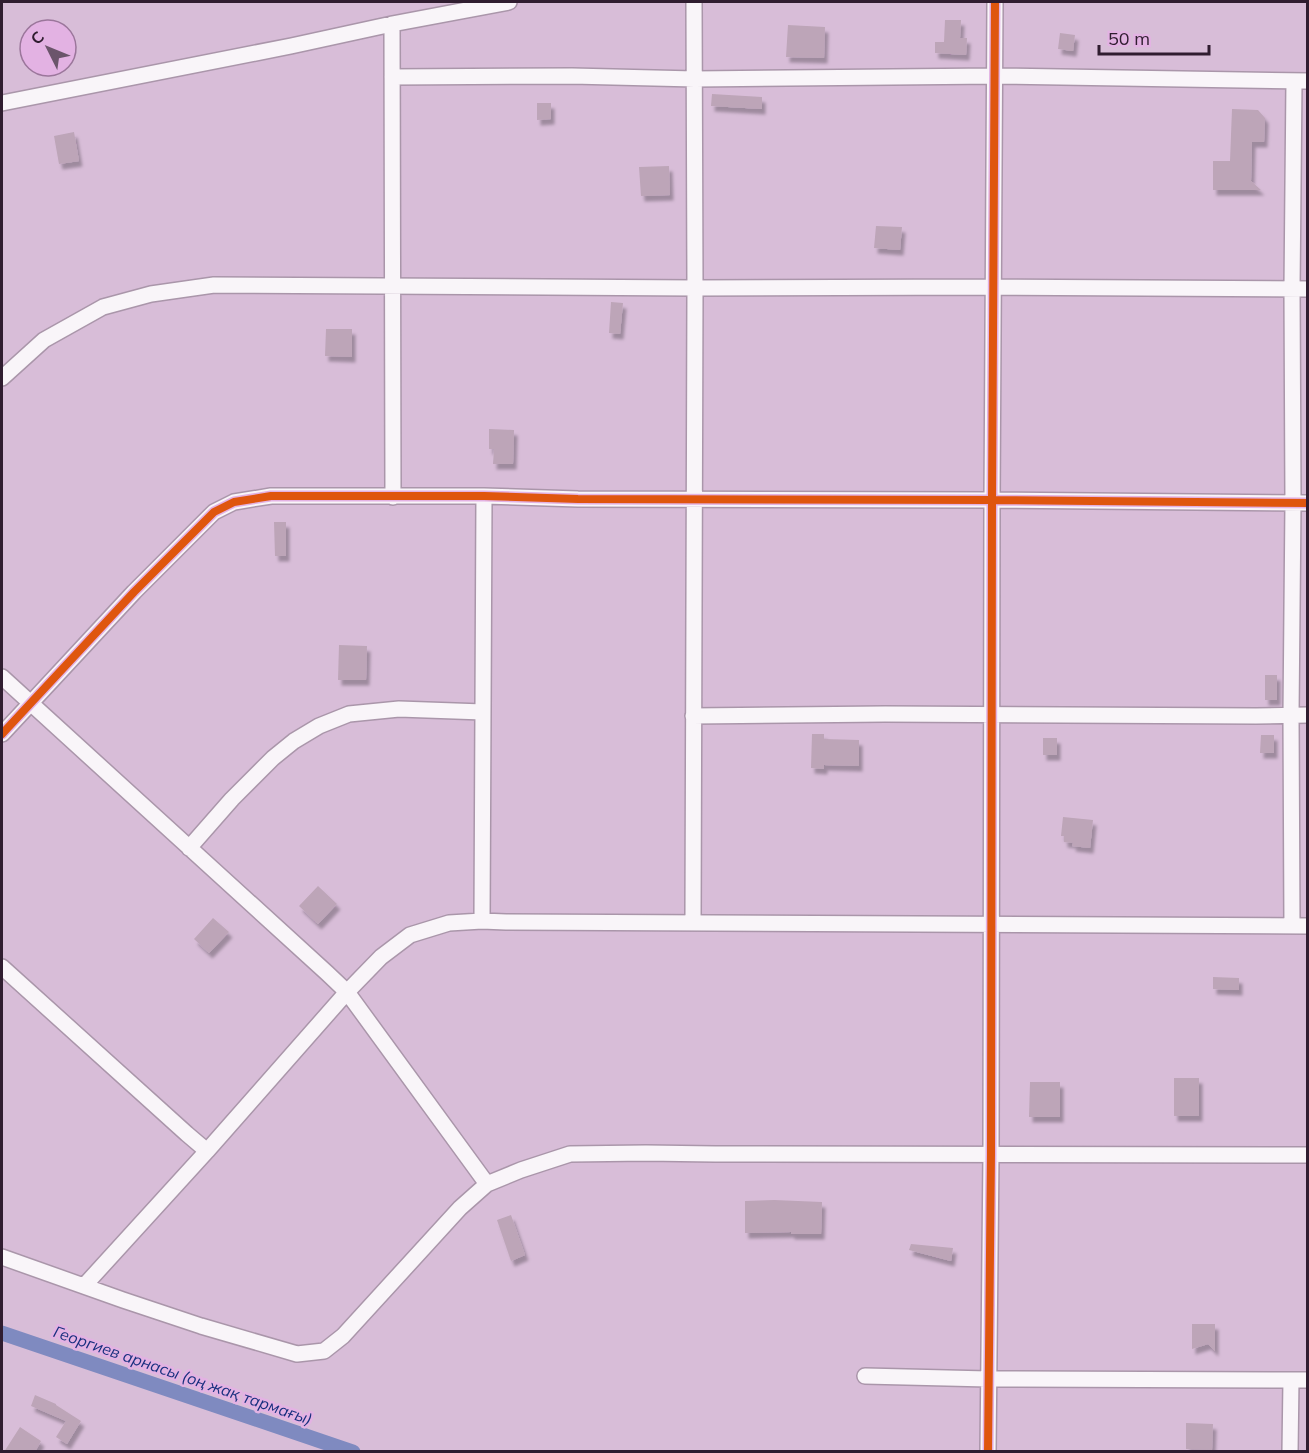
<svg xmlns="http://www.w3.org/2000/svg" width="1309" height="1453" font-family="Mulish,sans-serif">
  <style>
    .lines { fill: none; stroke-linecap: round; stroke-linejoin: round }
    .canal { stroke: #7f8ac0; stroke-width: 15 }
    .building { fill: #bda5b8; filter: url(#shadow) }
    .street-casing { stroke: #aa96aa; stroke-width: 18 }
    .street { stroke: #f9f5f9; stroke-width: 15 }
    .cycleway-casing { stroke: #e3b2e3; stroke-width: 11 }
    .cycleway { stroke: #df560e; stroke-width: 8 }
    .labels { text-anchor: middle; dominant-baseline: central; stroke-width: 5; stroke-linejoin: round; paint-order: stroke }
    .water-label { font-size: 16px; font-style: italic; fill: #182f7e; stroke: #e3b2e3 }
  </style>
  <defs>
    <filter id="shadow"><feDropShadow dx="3.5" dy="5.5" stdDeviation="1.5" flood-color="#0004"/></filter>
  </defs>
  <rect width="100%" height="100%" fill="#d8bdd8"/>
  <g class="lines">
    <path class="canal" d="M2,1333L353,1452"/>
  </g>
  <path class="building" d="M945,20H961L960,38H967L966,55L935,53V42H944Z
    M788,25L825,27L824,58L786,57Z
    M1060,33L1075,35L1073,51L1058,49Z
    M712,94L762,97V109L711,106Z
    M537,103H551V119L537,120Z
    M1232,109L1258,110L1265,118L1264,142H1252L1251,181L1261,190H1213V161H1230Z
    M74,132L79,161L59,164L54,136Z
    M669,166L670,195L641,196L639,167Z
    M876,226L902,227L900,250L874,248Z
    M611,302L623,303L620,334L609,333Z
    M326,329H352V357L325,356Z
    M489,429L514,430L513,464H493L494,449H489Z
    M274,522H286V556H275Z
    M339,645L367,646L366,680H338Z
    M1265,675H1277V700H1265Z
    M812,734H824V739L859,740V766L824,765V769L811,768Z
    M1261,735H1274V753H1260Z
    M1043,738H1057V755H1043Z
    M1063,817L1093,820L1090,848L1072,846L1073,843L1064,842V836H1061Z
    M318,886L337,904L318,924L299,906Z
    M213,918L229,932L209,953L194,939Z
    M1213,977L1239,978V990L1213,989Z
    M1174,1078H1199V1116H1174Z
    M1030,1082H1060V1117H1029Z
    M774,1200L822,1202L821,1234H791V1232L745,1233V1201Z
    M511,1215L525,1255L511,1261L497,1220Z
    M911,1244L953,1248L951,1261L909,1250Z
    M1192,1324H1215V1351L1208,1344L1192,1349Z
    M35,1395L56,1404V1405L81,1421L67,1444L56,1437L66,1421L31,1406Z
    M1186,1423L1213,1424L1212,1450L1186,1449Z
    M20,1427L41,1441L35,1452H4Z"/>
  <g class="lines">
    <defs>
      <path id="street" d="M392,24L393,497
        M392,77L572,76L695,79L995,76L1308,81
        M2,103L291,46L392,24L509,2
        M2,378L44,340L103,307L151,294L214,285L695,288L992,287L1308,289
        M2,677L327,973L347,992L487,1184
        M693,716L885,714L1256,716L1308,715
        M2,734L134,592L214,512L234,502L271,496H484L578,499L992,500L1308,503
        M189,848L232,799L273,758L294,741L319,726L349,714L399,709L483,712
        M482,921L484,496
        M693,923L695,288L694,2
        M1292,926L1291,715L1293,503L1292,289L1294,81
        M2,967L187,1134L207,1151L84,1286
        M207,1151L347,992L381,957L410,935L449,923L482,921L506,922L1308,926
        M2,1257L123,1300L201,1326L297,1354L324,1351L343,1336L460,1208L487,1184L521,1170L570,1154L646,1153L715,1154L1308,1155
        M865,1376L988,1379L1308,1380
        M988,1452L991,1154L992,500L995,2
        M1290,1452L1291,1380"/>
    </defs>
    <use href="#street" class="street-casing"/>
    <use href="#street" class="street"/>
    <defs>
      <path id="cycleway" d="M2,734L134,592L214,512L234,502L271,496H484L578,499L992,500L1308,503
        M988,1452L991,1154L992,500L995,2"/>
    </defs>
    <use href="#cycleway" class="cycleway-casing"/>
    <use href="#cycleway" class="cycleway"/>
  </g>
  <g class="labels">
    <g class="water-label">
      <text transform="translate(183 1375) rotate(19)">Георгиев арнасы (оң жақ тармағы)</text>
    </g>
  </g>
  <rect width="1309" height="1453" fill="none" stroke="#301d30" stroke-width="6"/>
  <g transform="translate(48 48) rotate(313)"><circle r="28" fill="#e3b2e3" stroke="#9b769b" stroke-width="1.5"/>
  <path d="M0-4.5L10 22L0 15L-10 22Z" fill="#6b556b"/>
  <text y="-9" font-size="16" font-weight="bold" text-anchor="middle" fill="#301d30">С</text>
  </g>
  <path d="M1099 45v9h110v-9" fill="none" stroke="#301d30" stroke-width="3"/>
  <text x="1108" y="45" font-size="18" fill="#301d30" stroke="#e3b2e3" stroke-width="4.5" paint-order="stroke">50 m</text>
</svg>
